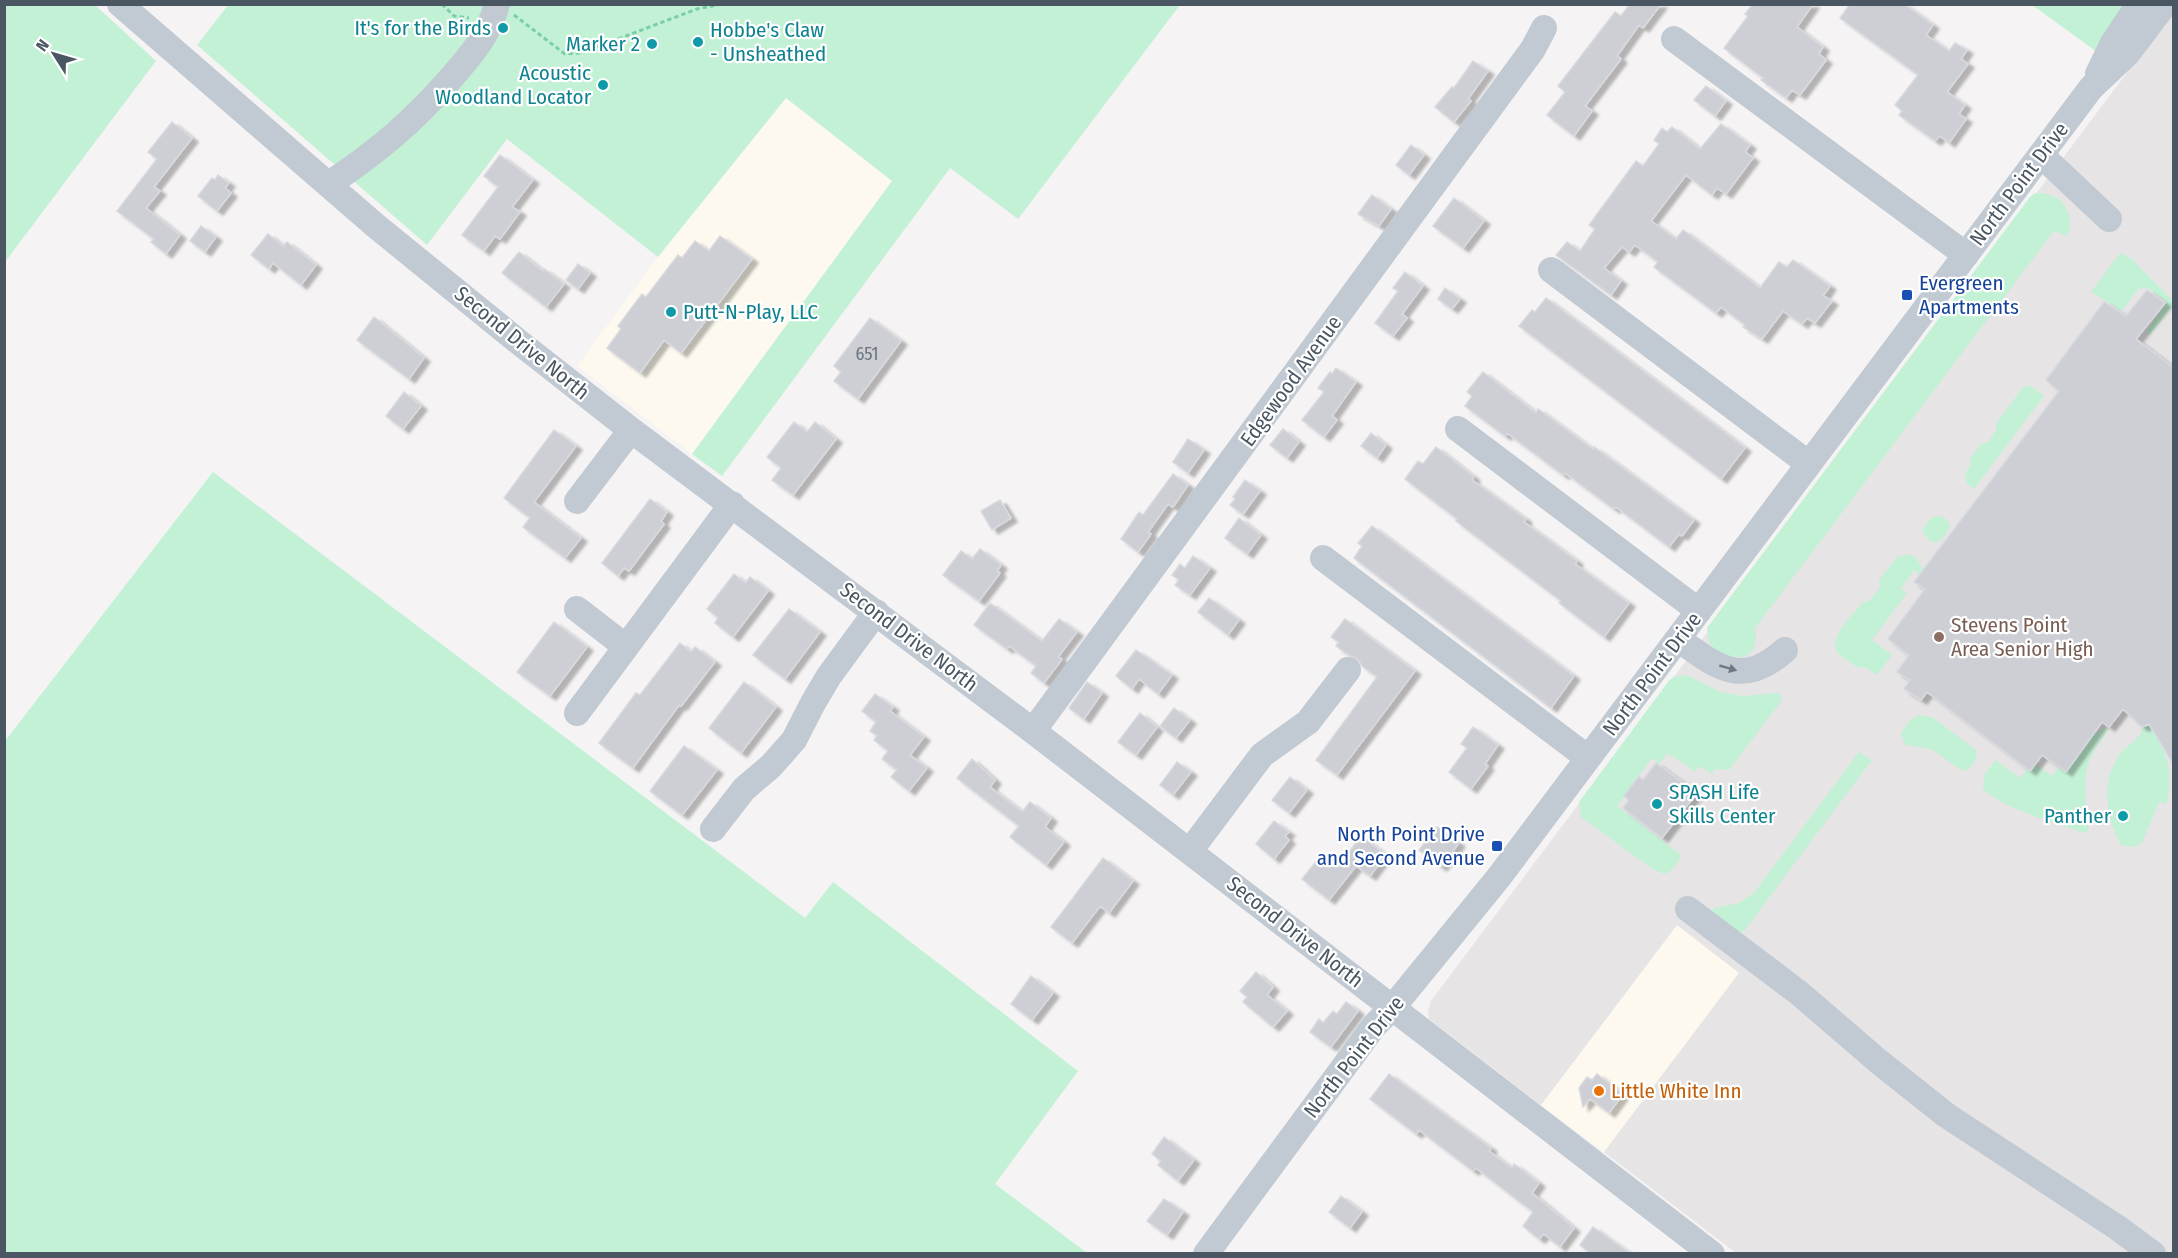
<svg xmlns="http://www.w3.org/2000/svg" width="2178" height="1258" font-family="'Fira Sans Condensed',sans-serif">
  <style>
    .commercial { fill: #fdf9ef }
    .education { fill: #e6e4e5 }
    .green { fill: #c3f1d5 }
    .building { fill: #cdcfd5; stroke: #d7d9de; stroke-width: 1.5; filter: url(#shadow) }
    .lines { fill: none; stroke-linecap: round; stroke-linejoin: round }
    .path { stroke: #7ad0a6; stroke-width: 3; stroke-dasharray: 4.5 3; stroke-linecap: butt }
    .minor { stroke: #c1cad2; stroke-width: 26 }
    .oneway { fill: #6e7983 }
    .culture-dot { fill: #0f9aa8; stroke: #fff; stroke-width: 2 }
    .transit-dot { fill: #1a4fb4; stroke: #fff; stroke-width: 2 }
    .education-dot { fill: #8d6e63; stroke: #fff; stroke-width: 2 }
    .food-dot { fill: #e8710a; stroke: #fff; stroke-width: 2 }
    .labels { text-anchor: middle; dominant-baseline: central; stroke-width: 4.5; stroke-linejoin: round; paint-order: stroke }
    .number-label { font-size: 18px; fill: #6b747e }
    .culture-label { font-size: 21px; fill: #0d838f; stroke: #fff; text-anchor: end }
    .street-label { font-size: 21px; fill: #4a5661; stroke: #fff }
    .transit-label { font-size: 21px; fill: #164399; stroke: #fff; text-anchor: start }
    .education-label { font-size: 21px; fill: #785e54; stroke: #fff; text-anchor: start }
    .food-label { font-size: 21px; fill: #c56008; stroke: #fff; text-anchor: start }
  </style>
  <defs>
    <filter id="shadow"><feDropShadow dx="6" dy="4" stdDeviation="1.5" flood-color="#0004"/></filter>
  </defs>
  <rect width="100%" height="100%" fill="#f5f3f3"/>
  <path class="commercial" d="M786,97L892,181L692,454L577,366L658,257Z
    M1677,925L1739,973L1604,1152L1541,1105Z"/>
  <path class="education" d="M2173,11V1253H1736L1604,1152L1739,973L1677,925L1541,1105L1429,1019L1428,1012L1431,1001Z"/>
  <path class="green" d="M5,4L95,5L156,61L5,262Z
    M229,4L1180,5L1018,219L950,168L722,476L692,454L892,181L786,98L658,257L507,139L427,245L197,45Z
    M2032,5H2129L2097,52Z
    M2035,193C2060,192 2073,208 2069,232L2065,236L2054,231L1755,628C1759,651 1748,663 1725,654C1719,652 1713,649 1710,643C1708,638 1708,633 1707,628L2030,197Z
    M2120,253L2131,258L2173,301V305L2150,335L2146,332L2167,302L2148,288L2138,289L2122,311L2091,292Z
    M2024,386H2031L2044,396L1974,489L1967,484L1965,473L1971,465L1970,459L1981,444L1988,442L1996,430V424Z
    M213,472L805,918L833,882L1078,1071L995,1184L1087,1253H5V741Z
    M1935,516C1943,516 1948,518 1950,527L1942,539L1935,543L1928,539L1922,531L1929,520Z
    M1910,554L1917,559L1923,569L1919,574L1914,570L1901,588L1907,593L1872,640L1892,655L1877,675L1865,667C1858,669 1854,665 1848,661C1845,658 1840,656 1837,652C1828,638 1854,613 1862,603L1869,601L1880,588L1879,580L1897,557Z
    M1687,675L1720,692L1742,696L1778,693L1782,697L1780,703L1729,770L1715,769L1712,774L1700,766L1695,772L1668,753L1659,764L1652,758L1617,806L1681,855C1677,865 1674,870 1664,874L1651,868L1581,817L1579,802L1668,682L1673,677Z
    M1919,715L1932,717L1976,750C1979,758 1972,768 1964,771C1952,766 1943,755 1932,750C1922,746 1913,748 1904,744L1901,733L1909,721Z
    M2149,724C2166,752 2175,770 2166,804L2159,802L2142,843L2133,847L2121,845C2106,818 2100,781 2120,754C2124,748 2132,744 2137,738C2142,732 2142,727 2149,724Z
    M2105,728L2109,729C2088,757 2083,768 2086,803C2087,812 2090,822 2088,831L2084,833C2055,822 2005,810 1983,789L1985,774L1996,760L2020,778L2033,762L2052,776L2088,730L2095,734Z
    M1859,752L1872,760L1744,931L1739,933L1711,911L1714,908L1739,903L1754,893Z"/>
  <path class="building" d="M1630,4H1661L1643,28L1639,25L1617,56L1621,59L1585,106L1592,111L1574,136L1547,115L1565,92L1558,86L1615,12L1621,16Z
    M1753,4H1813L1797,27L1823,47L1819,54L1826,60L1800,95L1792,90L1786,98L1761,80L1763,78L1724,48L1748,16L1745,14Z
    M1850,4H1904L1933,25L1926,35L1949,51L1955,43L1967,50L1961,59L1968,64L1947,92L1965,105L1959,114L1966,119L1949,143L1940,136L1935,141L1899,115L1902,111L1895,105L1918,75L1840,18Z
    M1473,61L1488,71L1468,99L1471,101L1454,122L1435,107L1452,87L1454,88Z
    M1706,86L1726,101L1715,116L1694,100Z
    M172,122L192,138L154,187L160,191L146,208L180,235L166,254L151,242L154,239L117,211L157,159L148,152Z
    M1721,124L1750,145L1745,152L1753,158L1726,194L1717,188L1712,195L1686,175L1651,221L1676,239L1683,230L1760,288L1779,262L1787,267L1793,260L1830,286L1823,296L1832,301L1815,323L1807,318L1802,324L1783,311L1762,339L1743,327L1745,325L1721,307L1716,313L1654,267L1658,262L1635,245L1629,252L1622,247L1604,268L1621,281L1611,295L1556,255L1567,242L1580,251L1595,229L1589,225L1636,161L1643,166L1659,144L1654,140L1662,128L1667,132L1672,127L1700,149Z
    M1411,145L1424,155L1409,175L1396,165Z
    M500,155L533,180L512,207L520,212L500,239L495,236L484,251L462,235L498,187L484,176Z
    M218,175L229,183L225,188L231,193L217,211L198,196L212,178L215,180Z
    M1372,195L1391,209L1379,226L1358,214Z
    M1454,198L1484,221L1463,248L1433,226Z
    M201,226L216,237L205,252L190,241Z
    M268,234L283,246L287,242L316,265L301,285L273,263L269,269L251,255Z
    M720,236L752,259L681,353L664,340L640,373L607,348L621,329L618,326L642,294L646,297L678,255L682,258L695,241L709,251Z
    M519,252L543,271L544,269L564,284L546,307L502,273Z
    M578,264L590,273L578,289L566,280Z
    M1405,272L1423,286L1402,314L1407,318L1393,336L1375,323L1398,291L1393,288Z
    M1445,288L1460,299L1452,309L1438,299Z
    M2147,290L2165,303L2136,339L2174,368V765L2149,724L2142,727L2123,709L2109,727L2102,722L2066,772L2042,755L2030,771L1927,692L1921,700L1904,689L1910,680L1897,672L1909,655L1888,639L1925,589L1914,582L2059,391L2046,380L2104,302L2126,316Z
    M1546,298L1745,448L1721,479L1519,326L1532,310L1535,312Z
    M374,317L424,358L409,379L357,340Z
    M870,318L901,341L858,399L834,381L841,372L834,366Z
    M1336,368L1356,382L1332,416L1337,420L1324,437L1302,420L1324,392L1318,388L1330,372L1332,374Z
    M1483,372L1536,413L1538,409L1593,449L1594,447L1694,520L1682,536L1679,534L1669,547L1616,507L1614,509L1565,473L1563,475L1507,433L1505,436L1465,406L1472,396L1467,392Z
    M404,392L421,406L403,429L386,416Z
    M794,422L807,432L815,422L836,439L793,495L772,480L781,468L767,457Z
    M1283,429L1299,442L1287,458L1270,445Z
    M554,430L576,446L534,502L581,538L565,558L523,527L530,518L504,498Z
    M1371,433L1386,445L1377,458L1361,446Z
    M1188,439L1204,450L1188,473L1173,462Z
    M1436,447L1474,477L1472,480L1526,519L1524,522L1577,561L1575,564L1629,603L1604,637L1559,603L1561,601L1456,521L1457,519L1405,479L1418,461L1423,464Z
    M1173,474L1188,485L1173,507L1168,504L1148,532L1151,534L1138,552L1121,539L1139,512L1143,515Z
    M1245,480L1260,491L1243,514L1230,505L1235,499L1233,497Z
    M650,499L667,512L661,521L664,524L629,571L624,568L618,576L602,563Z
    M1000,500L1011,518L992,530L981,511Z
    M1239,518L1261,535L1247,554L1225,538Z
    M1372,526L1574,676L1551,708L1354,558L1362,546L1358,543Z
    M980,549L1001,565L997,571L1000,573L979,601L943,575L961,551L972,559Z
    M1193,556L1210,568L1190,595L1175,585L1179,580L1172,575L1180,564L1185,568Z
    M734,574L745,583L750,577L768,591L733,637L715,623L718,618L707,609Z
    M1209,598L1239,620L1228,635L1198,612Z
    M990,603L1042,641L1059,619L1077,632L1058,657L1062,659L1044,683L1031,673L1036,666L1009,646L1007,649L974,625Z
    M789,609L820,632L785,679L753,655Z
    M1345,619L1415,671L1337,775L1316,760L1377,677L1362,666L1357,658L1349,655L1336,646L1339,642L1331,637Z
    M554,622L587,647L550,696L517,672Z
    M680,643L691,652L695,647L715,662L681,706L679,705L633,768L599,743L636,693L640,695Z
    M1136,650L1172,675L1158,694L1139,679L1132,689L1116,676Z
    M744,682L776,707L741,753L709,728Z
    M1087,682L1102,693L1084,719L1069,708Z
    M875,694L893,707L890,711L924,737L910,755L927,768L909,791L891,777L897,770L882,759L888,751L874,740L877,736L870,731L876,722L862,711Z
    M1174,708L1190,720L1176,738L1160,726Z
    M1140,713L1157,727L1136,755L1118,742Z
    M1473,727L1498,745L1485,764L1488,766L1471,789L1449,772L1467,748L1461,744Z
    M684,746L717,770L682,815L650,791Z
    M972,759L995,780L990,787L1022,812L1030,802L1051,818L1045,827L1064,842L1046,865L1010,837L1019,826L957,778Z
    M1177,762L1191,772L1173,795L1160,785Z
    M1656,763L1697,793L1662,838L1623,808L1629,800L1624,796L1639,776L1643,780Z
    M1290,777L1307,790L1289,813L1272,800Z
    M1274,821L1289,832L1285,836L1289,840L1274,859L1256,844Z
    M1437,827L1459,843L1441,867L1419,850Z
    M1361,836L1386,855L1370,876L1356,866L1329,900L1302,879L1322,854L1338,867Z
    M1103,858L1133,881L1109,913L1100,906L1072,943L1051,927Z
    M1256,972L1273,987L1267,995L1287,1011L1273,1027L1243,1002L1247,997L1240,991Z
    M1031,976L1053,993L1032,1020L1011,1004Z
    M1346,1002L1358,1011L1331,1047L1310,1032L1319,1019L1323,1023L1333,1011L1337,1014Z
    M1389,1074L1491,1148L1489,1151L1512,1168L1514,1164L1539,1183L1532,1193L1574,1228L1560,1247L1544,1234L1539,1239L1523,1226L1533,1212L1476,1168L1473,1171L1419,1130L1416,1134L1370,1099Z
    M1597,1074L1623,1094L1609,1113L1590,1099L1583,1107L1579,1088L1587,1077L1592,1080Z
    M1164,1137L1194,1160L1178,1181L1158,1165L1161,1161L1152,1154Z
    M1341,1196L1362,1212L1350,1228L1329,1212Z
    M1164,1199L1183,1212L1167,1235L1147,1221Z
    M1593,1227L1631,1254H1591L1580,1245Z"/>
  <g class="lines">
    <path class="path" d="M442,4L454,16L469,18
      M514,15L565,54L581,53L697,9L722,4"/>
    <path class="minor" d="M120,4L376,226L520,343L631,430L1033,731L1712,1254
      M1674,39L1966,255
      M2098,74L2113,43L2139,4
      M2041,155L2109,219
      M329,184C377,152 413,122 451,78C471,55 489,35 497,4
      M1551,270L1809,464
      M1458,429L1699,611
      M577,501L631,430
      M1323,558L1588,758
      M577,609L626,647
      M1678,639C1718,668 1743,688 1785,650
      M577,713L732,504
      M1033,731L1533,49L1544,28
      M713,829L744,789L771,766L794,740L813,703L829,676L876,612
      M1190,851L1262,755L1308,722L1348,670
      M1688,909L1799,993L1878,1061L1946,1115L2118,1228L2153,1254
      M1206,1254L1374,1026L1393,1007L1499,877L2091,88L2128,53L2165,4"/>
  </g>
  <defs><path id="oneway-solid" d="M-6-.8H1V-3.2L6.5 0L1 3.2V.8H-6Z" transform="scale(1.5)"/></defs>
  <use class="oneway" href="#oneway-solid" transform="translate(1728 668) rotate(16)"/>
  <g class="culture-dot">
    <circle cx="503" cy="28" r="6"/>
    <circle cx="698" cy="42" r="6"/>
    <circle cx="652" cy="44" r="6"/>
    <circle cx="603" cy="85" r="6"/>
    <circle cx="671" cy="312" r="6"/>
    <circle cx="1657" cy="804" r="6"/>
    <circle cx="2123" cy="816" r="6"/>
  </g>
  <g class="transit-dot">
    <rect x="1901" y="289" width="12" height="12" rx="3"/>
    <rect x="1491" y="840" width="12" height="12" rx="3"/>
  </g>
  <circle class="education-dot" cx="1939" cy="637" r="6"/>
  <circle class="food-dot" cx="1599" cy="1091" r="6"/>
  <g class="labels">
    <g class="number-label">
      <text x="867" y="354">651</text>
    </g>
    <g class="culture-label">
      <text x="491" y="28">It's for the Birds</text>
      <text x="710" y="30" text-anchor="start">Hobbe's Claw<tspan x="710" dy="24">- Unsheathed</tspan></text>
      <text x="640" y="44">Marker 2</text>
      <text x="591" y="73">Acoustic<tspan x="591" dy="24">Woodland Locator</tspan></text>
      <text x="683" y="312" text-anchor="start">Putt-N-Play, LLC</text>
      <text x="1669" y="792" text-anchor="start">SPASH Life<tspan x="1669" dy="24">Skills Center</tspan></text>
      <text x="2111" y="816">Panther</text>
    </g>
    <g class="street-label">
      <text transform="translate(2019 184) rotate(-53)">North Point Drive</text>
      <text transform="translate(522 343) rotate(39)">Second Drive North</text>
      <text transform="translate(1291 381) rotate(-54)">Edgewood Avenue</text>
      <text transform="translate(909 637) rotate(37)">Second Drive North</text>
      <text transform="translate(1652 674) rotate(-53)">North Point Drive</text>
      <text transform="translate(1295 932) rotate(38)">Second Drive North</text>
      <text transform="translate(1354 1057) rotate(-52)">North Point Drive</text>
    </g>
    <g class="transit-label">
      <text x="1919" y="283">Evergreen<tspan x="1919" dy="24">Apartments</tspan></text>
      <text x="1485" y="834" text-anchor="end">North Point Drive<tspan x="1485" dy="24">and Second Avenue</tspan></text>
    </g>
    <g class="education-label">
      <text x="1951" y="625">Stevens Point<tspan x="1951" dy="24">Area Senior High</tspan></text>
    </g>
    <g class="food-label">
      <text x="1611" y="1091">Little White Inn</text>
    </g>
  </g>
  <rect width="2178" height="1258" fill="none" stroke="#4a5661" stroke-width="12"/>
  <g transform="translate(54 54) rotate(307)" stroke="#ffffff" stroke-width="4.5" paint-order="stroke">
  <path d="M0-4.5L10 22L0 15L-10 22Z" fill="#4a5661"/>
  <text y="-9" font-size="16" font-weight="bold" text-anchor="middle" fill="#4a5661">N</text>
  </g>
</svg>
